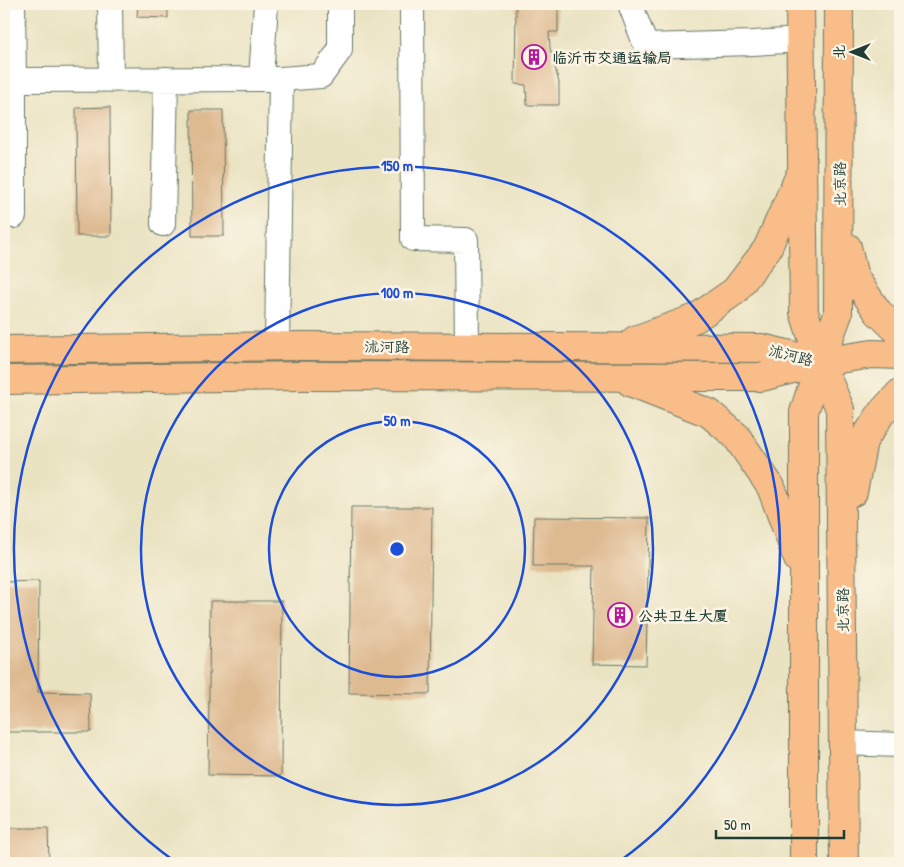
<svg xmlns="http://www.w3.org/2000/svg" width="904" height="867" font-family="'Patrick Hand','LXGW WenKai TC',sans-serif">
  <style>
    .building { fill: #deba91 }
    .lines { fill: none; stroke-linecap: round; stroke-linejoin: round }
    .minor-casing { stroke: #676; stroke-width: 26 }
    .major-casing { stroke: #676; stroke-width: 30 }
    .minor { stroke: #fff; stroke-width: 24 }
    .major { stroke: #f8bd89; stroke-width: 28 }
    .ring { fill: none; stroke: #1d4ed8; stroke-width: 2.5 }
    .labels { text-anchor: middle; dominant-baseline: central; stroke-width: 5; stroke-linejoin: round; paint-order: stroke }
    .poi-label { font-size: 15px; font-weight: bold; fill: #1f3d34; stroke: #fcf5e5; text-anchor: start }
    .street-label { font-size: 15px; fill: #1f3d34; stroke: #fcf5e5 }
    .centre { fill: #1d4ed8; stroke: #fcf5e5; stroke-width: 2.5 }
    .ring-label { font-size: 15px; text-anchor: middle; font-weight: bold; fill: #1d4ed8; stroke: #fcf5e5; stroke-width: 5; stroke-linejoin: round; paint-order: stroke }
  </style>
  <rect width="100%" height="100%" fill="#fcf5e5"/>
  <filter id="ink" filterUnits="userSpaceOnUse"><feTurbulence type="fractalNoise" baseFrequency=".02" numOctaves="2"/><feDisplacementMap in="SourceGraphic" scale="10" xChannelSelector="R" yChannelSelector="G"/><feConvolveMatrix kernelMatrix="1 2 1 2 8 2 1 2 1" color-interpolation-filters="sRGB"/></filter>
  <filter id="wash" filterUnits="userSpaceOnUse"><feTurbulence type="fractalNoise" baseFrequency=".0096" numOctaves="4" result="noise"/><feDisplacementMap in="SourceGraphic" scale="20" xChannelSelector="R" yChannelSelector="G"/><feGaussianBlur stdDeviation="1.12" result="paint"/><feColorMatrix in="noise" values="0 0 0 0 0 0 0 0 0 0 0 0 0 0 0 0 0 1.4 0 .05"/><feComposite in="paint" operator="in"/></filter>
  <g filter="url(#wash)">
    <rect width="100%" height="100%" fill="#eae3c2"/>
    <g id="blocks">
      <path class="building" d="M138,4H168V18L137,17Z
        M516,4H549L548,7H558V32H549L550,48L559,83V105H527L526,85L515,84Z
        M110,107L111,236H77L76,108Z
        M191,110H223L224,236H192Z
        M351,507H432L430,694L349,693Z
        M534,517L649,518L646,665L592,664L594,566H533Z
        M39,581L38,692L90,693L91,732H4V582Z
        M210,601H282L281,776L208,775Z
        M4,828H48L49,863H5Z"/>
    </g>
  </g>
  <g filter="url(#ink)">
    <use href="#blocks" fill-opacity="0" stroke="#676" stroke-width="1"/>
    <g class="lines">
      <defs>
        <path id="minor" d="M13,4L14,80L281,79L321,76L340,50V4
          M110,4L111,79
          M412,4L413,239L466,240L467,347
          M630,4L646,46L753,43L801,40
          M261,78L266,4
          M14,80V216
          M163,224L166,79
          M277,347L281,79
          M843,743L900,745"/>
        <path id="major" d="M800,4L804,312L820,362L840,409L844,863
          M847,247L854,277L878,312L900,333
          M635,340L696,318L735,291L767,249L799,177
          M4,350L303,346L762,348L817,361
          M4,380L301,376L762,377L820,362L872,354L900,355
          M630,382L709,413L736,436L771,487L798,559
          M853,492L863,441L882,412L900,393
          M804,863V412L820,362L838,314L839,4"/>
      </defs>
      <use href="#minor" class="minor-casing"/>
      <use href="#major" class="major-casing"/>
      <use href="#minor" class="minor"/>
      <use href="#major" class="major"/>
    </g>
  </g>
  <g class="ring">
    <circle cx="397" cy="549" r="128"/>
    <circle cx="397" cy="549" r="256"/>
    <path d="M177 863A383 383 0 1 1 617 863"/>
  </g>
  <defs>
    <symbol id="building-ring" viewBox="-11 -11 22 22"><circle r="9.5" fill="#fcf5e5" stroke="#b5179e" stroke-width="1.5"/><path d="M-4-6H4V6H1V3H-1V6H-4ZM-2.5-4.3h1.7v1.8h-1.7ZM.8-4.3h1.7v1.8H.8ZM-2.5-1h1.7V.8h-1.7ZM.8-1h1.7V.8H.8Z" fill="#b5179e"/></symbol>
  </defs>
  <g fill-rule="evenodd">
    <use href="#building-ring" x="520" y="43" width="28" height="28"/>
    <use href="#building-ring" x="606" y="601" width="28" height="28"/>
  </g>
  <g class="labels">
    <g class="poi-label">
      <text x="552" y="57">临沂市交通运输局</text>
      <text x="638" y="615">公共卫生大厦</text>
    </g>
    <g class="street-label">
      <text transform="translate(839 184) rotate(-90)">北京路</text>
      <text x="387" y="346">沭河路</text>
      <text transform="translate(791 355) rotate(14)">沭河路</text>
      <text transform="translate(842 610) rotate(-90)">北京路</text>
    </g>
  </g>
  <circle cx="397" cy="549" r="8" class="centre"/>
  <g class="ring-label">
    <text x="397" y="171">150 m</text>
    <text x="397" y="298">100 m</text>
    <text x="397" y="426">50 m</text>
  </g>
  <rect width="904" height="867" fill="none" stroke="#fcf5e5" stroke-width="20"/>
  <g transform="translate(852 52) rotate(270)" stroke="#fcf5e5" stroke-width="4" paint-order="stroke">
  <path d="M0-4L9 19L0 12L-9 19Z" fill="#1f3d34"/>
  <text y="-8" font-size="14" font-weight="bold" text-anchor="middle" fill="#1f3d34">北</text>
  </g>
  <path d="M716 830v8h128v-8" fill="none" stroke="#1f3d34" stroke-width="2.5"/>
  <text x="724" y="830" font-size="15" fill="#1f3d34" stroke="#fcf5e5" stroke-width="4" paint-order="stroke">50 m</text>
</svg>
